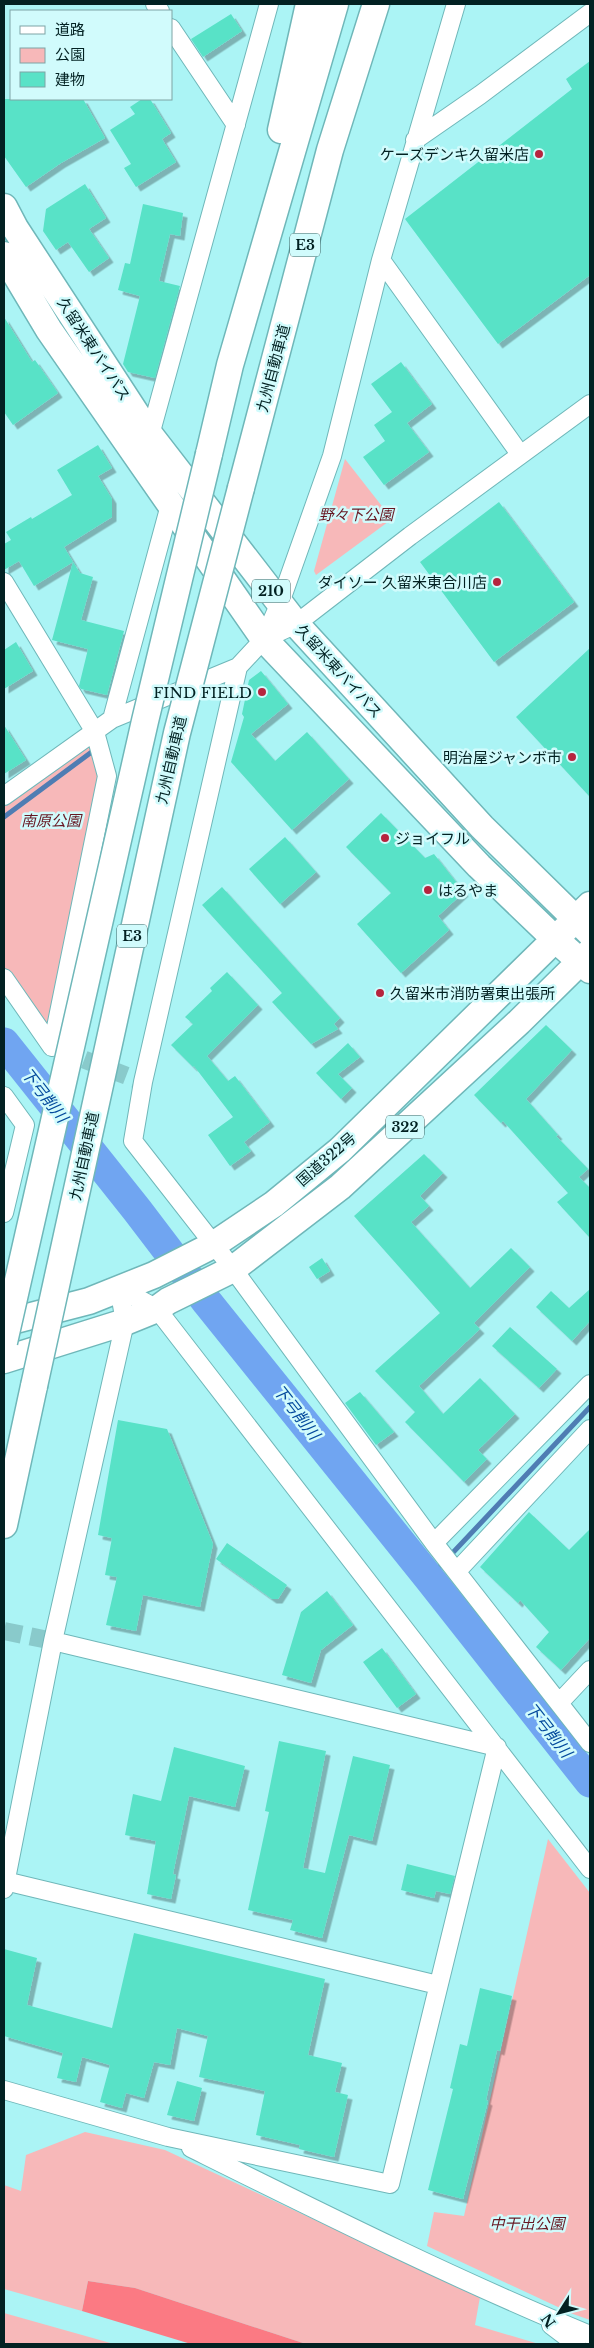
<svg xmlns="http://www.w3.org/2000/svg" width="594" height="2348" font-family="'Libre Baskerville','Noto Sans JP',serif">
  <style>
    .green { fill: #f7b8b9 }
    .forest { fill: #fb7a83 }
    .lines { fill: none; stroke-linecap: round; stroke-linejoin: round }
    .stream { stroke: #4f7db3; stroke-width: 5 }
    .river { stroke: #70a5f1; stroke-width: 31 }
    .building { fill: #59e2c7; filter: url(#shadow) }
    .minor-tunnel { stroke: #89cacb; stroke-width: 18; stroke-dasharray: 18 9; stroke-linecap: butt }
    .minor-casing { stroke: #6fb7b9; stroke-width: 20 }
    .highway-casing { stroke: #6fb7b9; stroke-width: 29 }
    .minor { stroke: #fff; stroke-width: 18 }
    .highway { stroke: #fff; stroke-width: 26 }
    .highway-bridge-casing { stroke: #6fb7b9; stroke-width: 29; stroke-linecap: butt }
    .highway-bridge { stroke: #fff; stroke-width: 26 }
    .poi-dot { fill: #b6243e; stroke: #d1fbfc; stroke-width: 2 }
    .labels { text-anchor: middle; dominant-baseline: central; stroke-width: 5; stroke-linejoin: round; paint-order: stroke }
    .shield { fill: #d1fbfc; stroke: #406263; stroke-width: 1 }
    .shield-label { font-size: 14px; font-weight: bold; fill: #022122 }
    .poi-label { font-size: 15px; fill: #022122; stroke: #d1fbfc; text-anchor: end }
    .street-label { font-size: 15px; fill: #022122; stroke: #d1fbfc }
    .park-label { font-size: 15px; font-style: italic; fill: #671722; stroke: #d1fbfc }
    .water-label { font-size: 16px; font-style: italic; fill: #03499c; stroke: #d1fbfc }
  </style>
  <defs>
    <filter id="shadow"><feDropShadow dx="4.5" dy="4.5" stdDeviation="0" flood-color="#0004"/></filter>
  </defs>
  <rect width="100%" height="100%" fill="#abf4f5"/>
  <path class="green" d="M345,459L392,519L316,575L314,571Z
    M95,732L107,776L52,1047L4,978V796Z
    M548,1839L590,1893V2320L573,2314L427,2246L434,2212L464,2216Z
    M85,2132L165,2150L480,2297L475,2325L539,2344H306L135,2288L88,2281L82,2311L4,2289V2185L21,2191L26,2155Z
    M4,2313L114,2344H4Z"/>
  <path class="forest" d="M88,2281L135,2288L306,2344H191L82,2311Z"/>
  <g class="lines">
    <path class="stream" d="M4,817L97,748
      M429,1578L590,1407"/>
    <path class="river" d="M4,1043L137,1210L207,1302L429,1578L590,1782"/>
  </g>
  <path class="building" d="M231,14L242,31L203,57L191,39Z
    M590,61V275L498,344L405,219L572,89L566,79Z
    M4,99H83L105,138L61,163L26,187L4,156Z
    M142,99H150L171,133L162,139L176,162L136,187L124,168L131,164L110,130L135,114L130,107Z
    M85,184L106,218L89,229L109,258L89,272L68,242L56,250L43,231L46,209Z
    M143,204L183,213L180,236L170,234L159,281L180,286L155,378L128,372L123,364L140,296L118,290L125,263L130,264Z
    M4,317L32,362L35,360L58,393L13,425L4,412Z
    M401,362L432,404L407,423L429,452L384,485L363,457L385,441L374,425L392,412L371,384Z
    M98,445L112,468L98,476L112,499V517L64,547L73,562L34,586L19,561L4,570V544L11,540L6,532L31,517L32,519L72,495L57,470Z
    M499,502L574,602L494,662L420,562Z
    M73,562L80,573L93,577L81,620L124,631L107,695L81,689L79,686L88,649L52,640Z
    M16,642L33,671L4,689V650Z
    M590,648V797L516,717Z
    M261,671L288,704L251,734L275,761L307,732L349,779L292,830L231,762L244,717L242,714L249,680Z
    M4,725L26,760L4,774Z
    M381,813L425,858L434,854L464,892L438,916L449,930L401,973L357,924L391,893L346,847Z
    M285,837L316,872L280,904L249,869Z
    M222,887L340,1018L334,1024L338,1029L311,1044L272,1002L282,993L202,905Z
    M227,972L258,1005L207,1056L228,1081L235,1076L270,1122L244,1142L251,1151L230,1166L208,1135L233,1117L194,1066L193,1067L171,1045L193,1024L185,1017L212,991L210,988Z
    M546,1025L572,1050L526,1099L558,1135L556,1136L588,1169L579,1177L590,1188V1238L557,1202L568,1193L503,1121L501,1123L474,1095Z
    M348,1043L360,1057L338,1074L352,1088L341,1099L316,1073Z
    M424,1154L443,1173L420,1196L429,1206L411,1222L470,1288L511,1248L530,1267L474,1323L480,1329L419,1386L443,1414L480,1378L515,1414L478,1450L487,1459L464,1482L405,1422L415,1412L375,1371L440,1313L354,1216Z
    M322,1258L330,1271L317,1279L309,1267Z
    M590,1289V1321L572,1341L536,1307L551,1291L569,1308Z
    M510,1327L557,1369L539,1388L492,1346Z
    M360,1392L394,1432L376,1445L345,1403Z
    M118,1420L167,1429L213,1544L200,1607L143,1595L136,1631L106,1625L117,1577L105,1575L112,1538L98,1535Z
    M529,1512L569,1550L590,1529V1638L561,1670L536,1647L549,1632L520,1600L518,1603L480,1567Z
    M227,1543L287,1585L278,1599H272L216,1559Z
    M327,1591L353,1625L321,1650L311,1683L282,1675L301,1612Z
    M382,1648L416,1694L397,1708L363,1662Z
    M279,1741L326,1751L303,1868L325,1873L353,1756L390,1765L372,1841L349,1835L322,1938L290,1930L293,1920L248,1910L269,1812L265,1811Z
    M174,1747L245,1766L235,1807L189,1796L173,1874L176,1875L171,1899L147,1894L156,1841L125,1835L133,1794L161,1801Z
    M407,1864L455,1876L450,1894L436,1891L434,1898L401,1890Z
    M134,1933L325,1979L308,2055L342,2063L335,2092L348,2095L334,2157L299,2149L300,2145L256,2135L265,2091L199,2077L208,2036L177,2028L170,2065L154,2062L144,2098L126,2093L122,2108L100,2102L110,2065L82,2057L76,2082L57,2078L63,2053L4,2036V1949L37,1958L27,2005L112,2028Z
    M480,1988L512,1996L500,2051L497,2050L486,2100L488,2101L463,2199L428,2190L453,2089L450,2088L460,2044L467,2046Z
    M177,2081L202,2088L194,2121L167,2115Z"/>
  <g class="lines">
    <path class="minor-tunnel" d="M59,1050L143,1082
      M4,1631L53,1641"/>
    <defs>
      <path id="minor" d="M155,4L160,11
        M456,4L381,260L332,456L280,603L264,639L238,667L143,1082L133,1141L233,1269L434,1543L590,1743
        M171,28L236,125
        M415,140L480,95L590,13
        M381,260L520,454
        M151,439L150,435L269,4
        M4,582L95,732L107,776L52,1047L4,978
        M264,639L296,624L410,536L590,404
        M112,719L238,667
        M4,796L112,719L170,505L167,498
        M4,1096L25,1125L4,1213
        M119,1288L157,1309L590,1869
        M434,1543L590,1384
        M457,1571L590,1429
        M559,1703L590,1670
        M5,1881L438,1985
        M4,1889L53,1641L125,1322L119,1288
        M4,2090L168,2137L390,2184L497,1747L53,1641
        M191,2148C322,2213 454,2279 590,2335
        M551,2325L576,2344"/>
      <path id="highway" d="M281,130L309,4
        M4,207L15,228L150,435L296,624L482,827L590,933
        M4,255L49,330L264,639L479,866L556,940L590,970
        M209,454L230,365L335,4
        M241,488L330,150L376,4
        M4,1323L89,1301L154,1275L213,1245L274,1204L340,1150L590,905
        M4,1360L125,1322L157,1309L168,1301L233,1269L340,1187L519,1022L590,952
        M4,1525L34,1386"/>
    </defs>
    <use href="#minor" class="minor-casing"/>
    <use href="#highway" class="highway-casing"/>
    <use href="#minor" class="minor"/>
    <use href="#highway" class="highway"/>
    <defs>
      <path id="highway-bridge" d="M4,1342L145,721L209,454
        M34,1386L177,733L241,488"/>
    </defs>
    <use href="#highway-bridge" class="highway-bridge-casing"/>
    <use href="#highway-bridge" class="highway-bridge"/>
  </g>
  <g class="poi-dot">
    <circle cx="539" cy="154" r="5"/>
    <circle cx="497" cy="582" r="5"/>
    <circle cx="262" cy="692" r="5"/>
    <circle cx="572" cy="757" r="5"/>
    <circle cx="385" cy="838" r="5"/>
    <circle cx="428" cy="890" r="5"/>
    <circle cx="380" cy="993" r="5"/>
  </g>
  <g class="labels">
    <g class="shield">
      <rect x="290" y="233.5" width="30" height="23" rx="4"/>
      <rect x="252" y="579.5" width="38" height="23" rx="4"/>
      <rect x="117" y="924.5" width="30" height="23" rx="4"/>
      <rect x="386" y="1115.5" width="38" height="23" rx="4"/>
    </g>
    <g class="shield-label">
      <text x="305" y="245">E3</text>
      <text x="271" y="591">210</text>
      <text x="132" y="936">E3</text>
      <text x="405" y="1127">322</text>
    </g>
    <g class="poi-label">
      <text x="529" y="154">ケーズデンキ久留米店</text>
      <text x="487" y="582">ダイソー 久留米東合川店</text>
      <text x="252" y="692">FIND FIELD</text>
      <text x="562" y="757">明治屋ジャンボ市</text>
      <text x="395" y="838" text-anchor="start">ジョイフル</text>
      <text x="438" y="890" text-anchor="start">はるやま</text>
      <text x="390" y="993" text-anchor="start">久留米市消防署東出張所</text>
    </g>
    <g class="street-label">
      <text transform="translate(94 349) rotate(57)">久留米東バイパス</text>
      <text transform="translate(273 368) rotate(-75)">九州自動車道</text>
      <text transform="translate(339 671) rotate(48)">久留米東バイパス</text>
      <text transform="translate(171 760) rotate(-77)">九州自動車道</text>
      <text transform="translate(84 1156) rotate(-78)">九州自動車道</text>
      <text transform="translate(326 1159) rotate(-41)">国道322号</text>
    </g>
    <g class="park-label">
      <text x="356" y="514">野々下公園</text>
      <text x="51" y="820">南原公園</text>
      <text x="527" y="2223">中干出公園</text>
    </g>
    <g class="water-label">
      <text transform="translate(45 1095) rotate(52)">下弓削川</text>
      <text transform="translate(297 1412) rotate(52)">下弓削川</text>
      <text transform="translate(549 1730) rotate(52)">下弓削川</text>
    </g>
  </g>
  <rect width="594" height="2348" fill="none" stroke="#022122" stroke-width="10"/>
  <rect x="10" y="10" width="162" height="90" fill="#d1fbfc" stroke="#7ea4a5"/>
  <rect x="20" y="26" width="25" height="8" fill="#ffffff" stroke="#7ea4a5"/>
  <text x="55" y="35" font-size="15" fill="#022122">道路</text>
  <rect x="20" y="48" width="25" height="15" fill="#f7b8b9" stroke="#7ea4a5"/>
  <text x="55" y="60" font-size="15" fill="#022122">公園</text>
  <rect x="20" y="72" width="25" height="15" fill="#59e2c7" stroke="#7ea4a5"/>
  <text x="55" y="85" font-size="15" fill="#022122">建物</text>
  <g transform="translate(559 2313) rotate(234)" stroke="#d1fbfc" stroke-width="4" paint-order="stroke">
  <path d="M0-4L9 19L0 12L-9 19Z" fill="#022122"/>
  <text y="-8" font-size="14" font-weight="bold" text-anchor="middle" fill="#022122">N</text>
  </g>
</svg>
